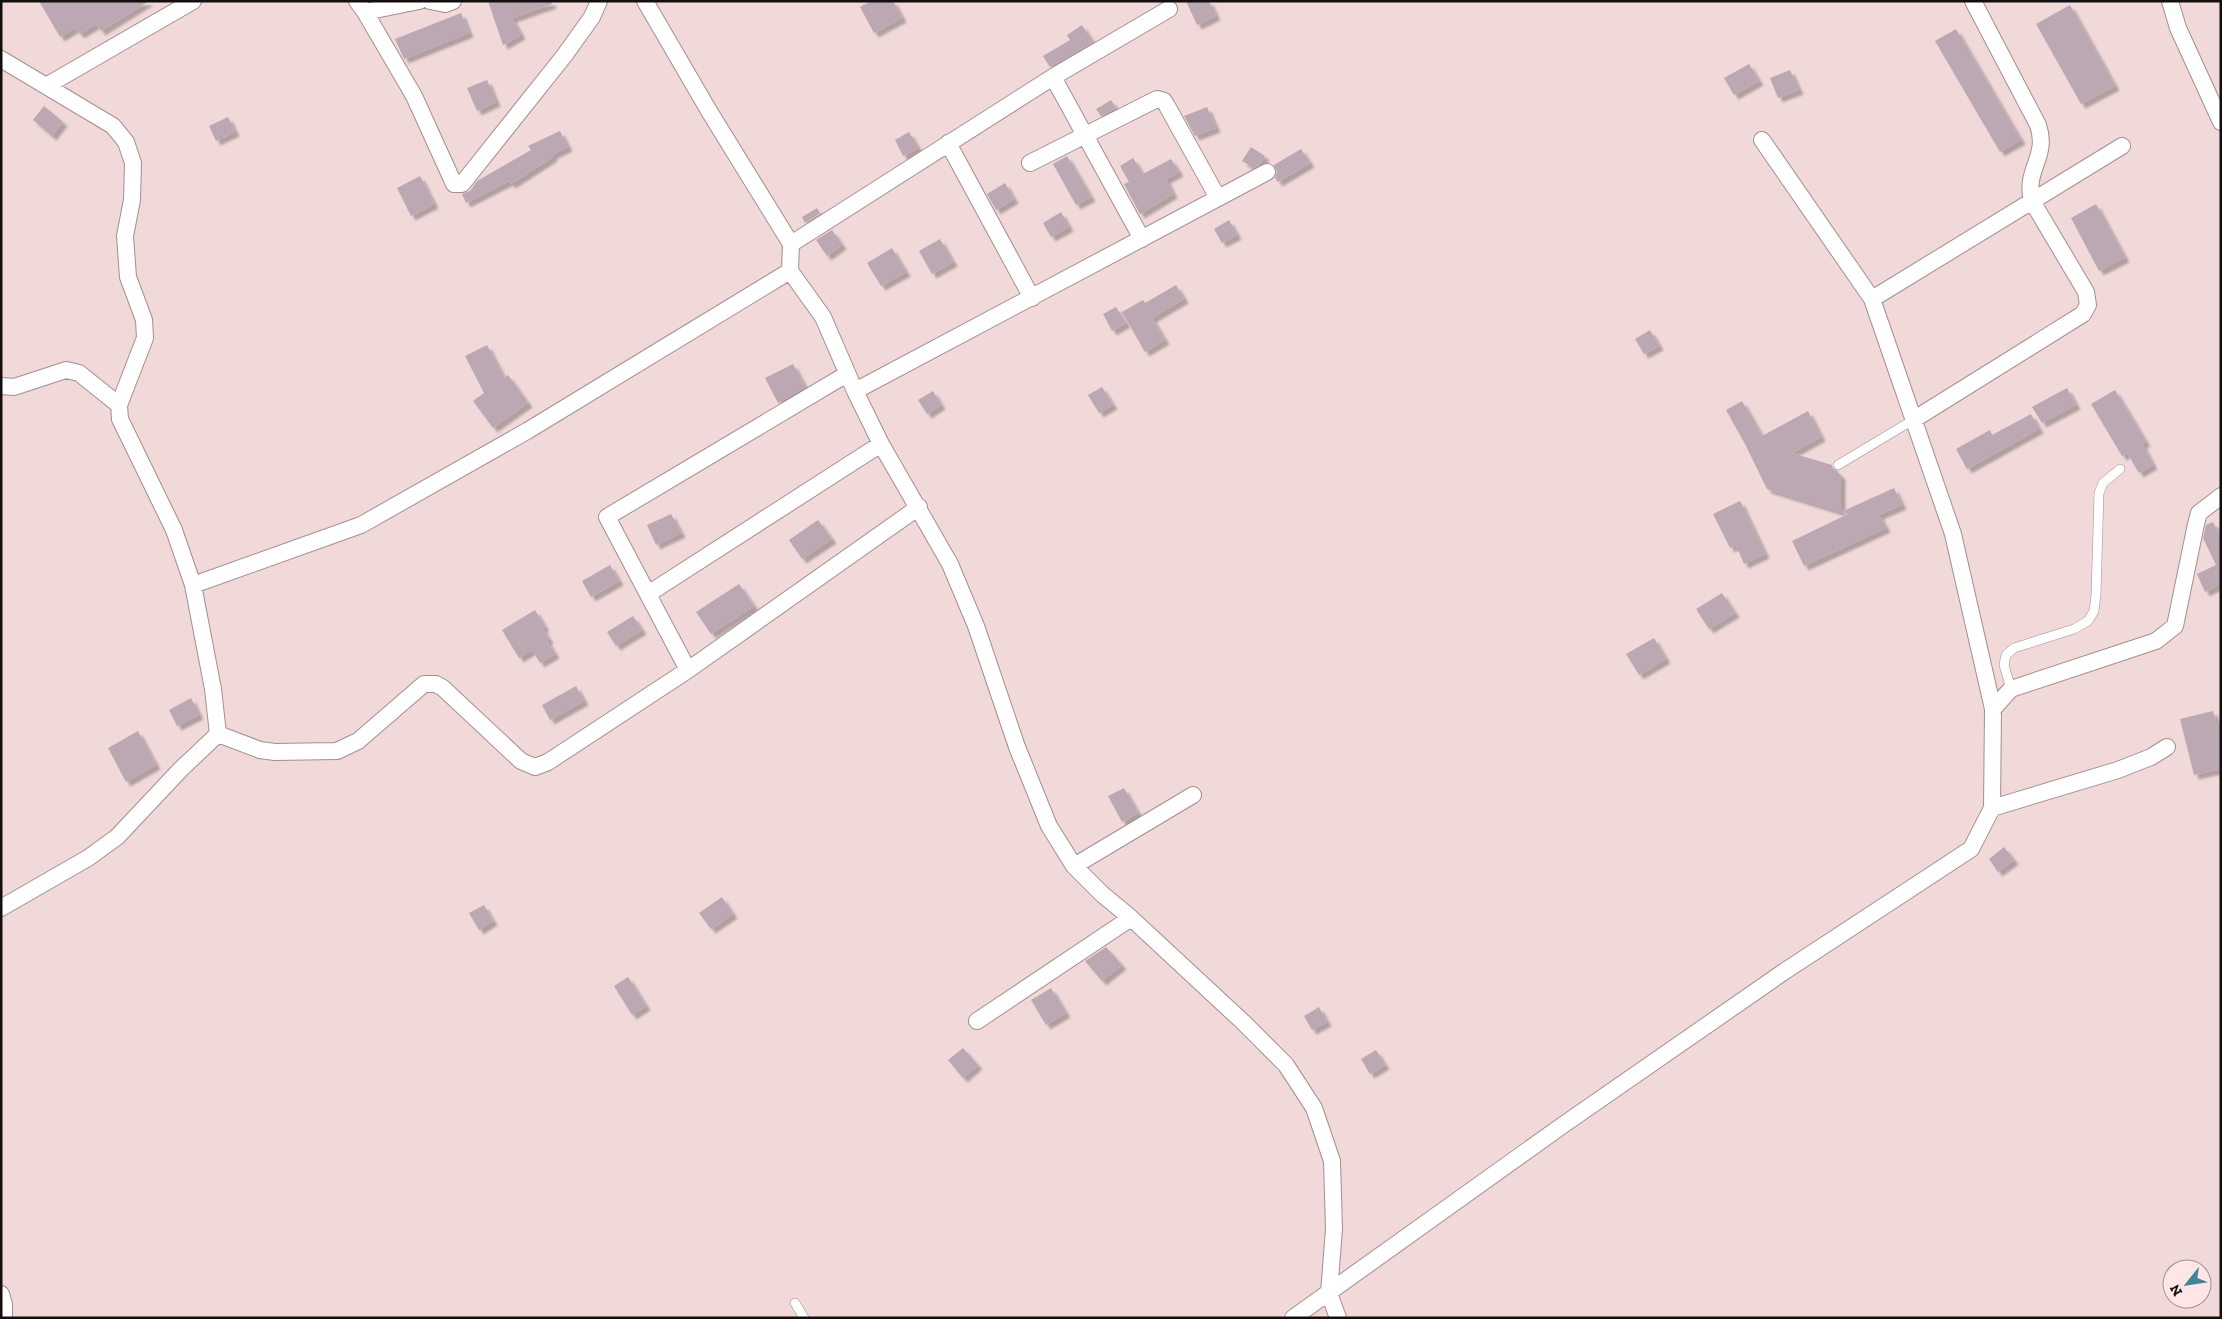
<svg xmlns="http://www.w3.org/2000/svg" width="2222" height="1319" font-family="'Zilla Slab',serif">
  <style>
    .building { fill: #bba8b2; filter: url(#shadow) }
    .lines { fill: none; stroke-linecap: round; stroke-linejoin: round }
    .service-casing { stroke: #a38e8e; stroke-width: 10 }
    .minor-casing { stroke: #a38e8e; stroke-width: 18 }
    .service { stroke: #fff; stroke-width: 9 }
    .minor { stroke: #fff; stroke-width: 16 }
  </style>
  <defs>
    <filter id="shadow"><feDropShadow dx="4.5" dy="4.5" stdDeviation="1" flood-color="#0004"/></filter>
  </defs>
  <rect width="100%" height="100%" fill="#f1d9da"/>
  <path class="building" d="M39,1H149L101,31L96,24L80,34L75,28L60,37Z
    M488,1H551L552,4L512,18L521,35L503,45Z
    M871,1H893L902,18L874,33L860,7Z
    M1186,1H1209L1216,16L1197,25Z
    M2070,5L2115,86L2081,104L2036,24Z
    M461,13L469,33L404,59L395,39Z
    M1082,25L1093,42L1050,67L1043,56L1070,40L1067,35Z
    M1956,29L2021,140L2000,152L1935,41Z
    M1749,64L1759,81L1734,95L1724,78Z
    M1790,70L1799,90L1778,98L1770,78Z
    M487,80L496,102L477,111L467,88Z
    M1111,100L1116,108L1101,116L1096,109Z
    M44,106L63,122L52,136L33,120Z
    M1207,107L1216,128L1195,136L1184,116Z
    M228,117L235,132L216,141L209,126Z
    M560,131L568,147L552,155L553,157L511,184L509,181L466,203L462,194L470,191L477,181L531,150L528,146Z
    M909,132L918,148L903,156L895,140Z
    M1251,147L1265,156L1260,164L1254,168L1242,161Z
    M1301,149L1310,163L1278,182L1275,178L1277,172L1274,165Z
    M1067,156L1091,197L1076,205L1053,164Z
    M1133,158L1143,174L1171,159L1179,172L1166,179L1173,194L1140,214L1124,184L1129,182L1120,166Z
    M420,176L434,204L411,216L397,188Z
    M1005,183L1014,199L996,210L987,194Z
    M2096,204L2125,258L2099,271L2071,218Z
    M817,208L820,213L805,223L802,217Z
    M1061,212L1069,227L1051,237L1043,223Z
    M1229,220L1237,235L1222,243L1214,229Z
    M832,230L842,245L827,256L816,240Z
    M940,239L953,262L932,274L919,251Z
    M892,248L906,272L881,286L867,263Z
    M1176,285L1184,299L1152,318L1165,340L1145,352L1122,312L1143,300L1145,303Z
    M1116,307L1126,323L1112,331L1103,314Z
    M1650,330L1659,346L1644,354L1635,339Z
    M487,345L504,378L508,375L528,403L493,428L473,401L484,393L465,356Z
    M793,364L805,387L778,403L765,378Z
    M1102,387L1113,405L1099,413L1088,395Z
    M2067,388L2076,405L2042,423L2032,407Z
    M2115,390L2146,442L2142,444L2153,465L2139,473L2127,453L2122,456L2091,404Z
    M933,391L941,405L927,414L918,400Z
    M1742,401L1762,436L1808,411L1821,437L1792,453L1832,465L1833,469L1837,471L1841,476V512L1767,489L1745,444L1726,410Z
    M2031,414L2039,429L1967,469L1956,449L1990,430L1992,435Z
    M1894,488L1902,505L1879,515L1886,528L1804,566L1792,541L1848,514L1841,512Z
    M1740,501L1765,554L1744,564L1736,545L1730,548L1713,514Z
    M671,514L681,533L656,545L647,525Z
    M818,520L832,539L802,559L789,540Z
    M2213,522L2221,538V584L2205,592L2197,574L2216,565L2203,538L2206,525Z
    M610,565L619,581L591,597L582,581Z
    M739,584L754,606L711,634L696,612Z
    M1722,593L1735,613L1709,629L1696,609Z
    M535,610L545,627L542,628L549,639L547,641L555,654L540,663L532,650L519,658L502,630Z
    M633,616L642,630L616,646L607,632Z
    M1654,638L1666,659L1639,675L1626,654Z
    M576,686L584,701L550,720L542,705Z
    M191,698L199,715L177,726L169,710Z
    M2213,711L2221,740V769L2194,775L2180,719Z
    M138,731L156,765L126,782L108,748Z
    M1124,788L1138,813L1122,822L1108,796Z
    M2004,847L2014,860L1998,872L1989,859Z
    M722,897L733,914L711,929L699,913Z
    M484,905L493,921L479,930L469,913Z
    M1106,947L1122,965L1102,981L1085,961Z
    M628,977L646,1006L632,1015L614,986Z
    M1051,988L1066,1013L1046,1025L1031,1000Z
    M1319,1007L1327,1022L1312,1030L1304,1016Z
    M963,1048L978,1065L963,1078L948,1060Z
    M1376,1050L1385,1065L1370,1074L1361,1059Z"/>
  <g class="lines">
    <defs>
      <path id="service" d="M1838,465L1913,420
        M2011,689L2004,665L2006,655L2014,648L2074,629L2088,621L2094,611L2096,595L2099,493L2103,483L2120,469
        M795,1303L804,1318"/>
      <path id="minor" d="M357,1L365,12L414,96L454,184H462L564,56L592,17L599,1
        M430,1L445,4L453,1
        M645,1L709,111L791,244L790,271L823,317L855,391L881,444L950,564L976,626L1017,747L1049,826L1074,866L1102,894L1131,918L1243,1022L1286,1065L1314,1108L1332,1161L1334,1229L1329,1293L1338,1318
        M2170,1L2178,28L2221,122
        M365,12L419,1
        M1,59L113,126L126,142L133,163L132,200L125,236L128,277L144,320L145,338L119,405L120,419L174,530L193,585L213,689L218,734L181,769L117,837L88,858L1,908
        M1053,77L1142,239
        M46,86L193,1
        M1762,140L1872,299L2122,146
        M948,143L1032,298
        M1030,163L1157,99L1164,101L1167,106L1218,198
        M791,244L1053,77L1169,9
        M1,386L14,387L66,370L79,373L119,405
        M855,391L1267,172
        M1913,420L2083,314L2088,305L2086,292L2032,201C2024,169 2049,157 2038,125L1973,1
        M193,585L361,525L527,431L790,271
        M648,594L881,444
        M688,670L607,517L847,374
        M1993,709L2011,689L2156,641L2175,626L2196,524L2199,513L2221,496
        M218,734L260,750L275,752L337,751L358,741L424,684H436L443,688L521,761L535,767L548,762L688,670L919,507
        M1992,808L2118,770L2151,757L2167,747
        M1074,866L1193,795
        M977,1021L1131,918
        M1,1294L4,1304V1318
        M1293,1318L1563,1125L1785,971L1971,849L1992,808L1993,709L1953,534L1872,299"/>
    </defs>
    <use href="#service" class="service-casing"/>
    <use href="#minor" class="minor-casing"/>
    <use href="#service" class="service"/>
    <use href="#minor" class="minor"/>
  </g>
  <rect width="2222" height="1319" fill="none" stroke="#150e0e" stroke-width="5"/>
  <g transform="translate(2187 1284) rotate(240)"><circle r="24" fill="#fee6e7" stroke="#a19090"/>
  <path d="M0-4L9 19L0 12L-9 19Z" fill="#438497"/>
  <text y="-8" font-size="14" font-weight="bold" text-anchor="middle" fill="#150e0e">N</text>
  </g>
</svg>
